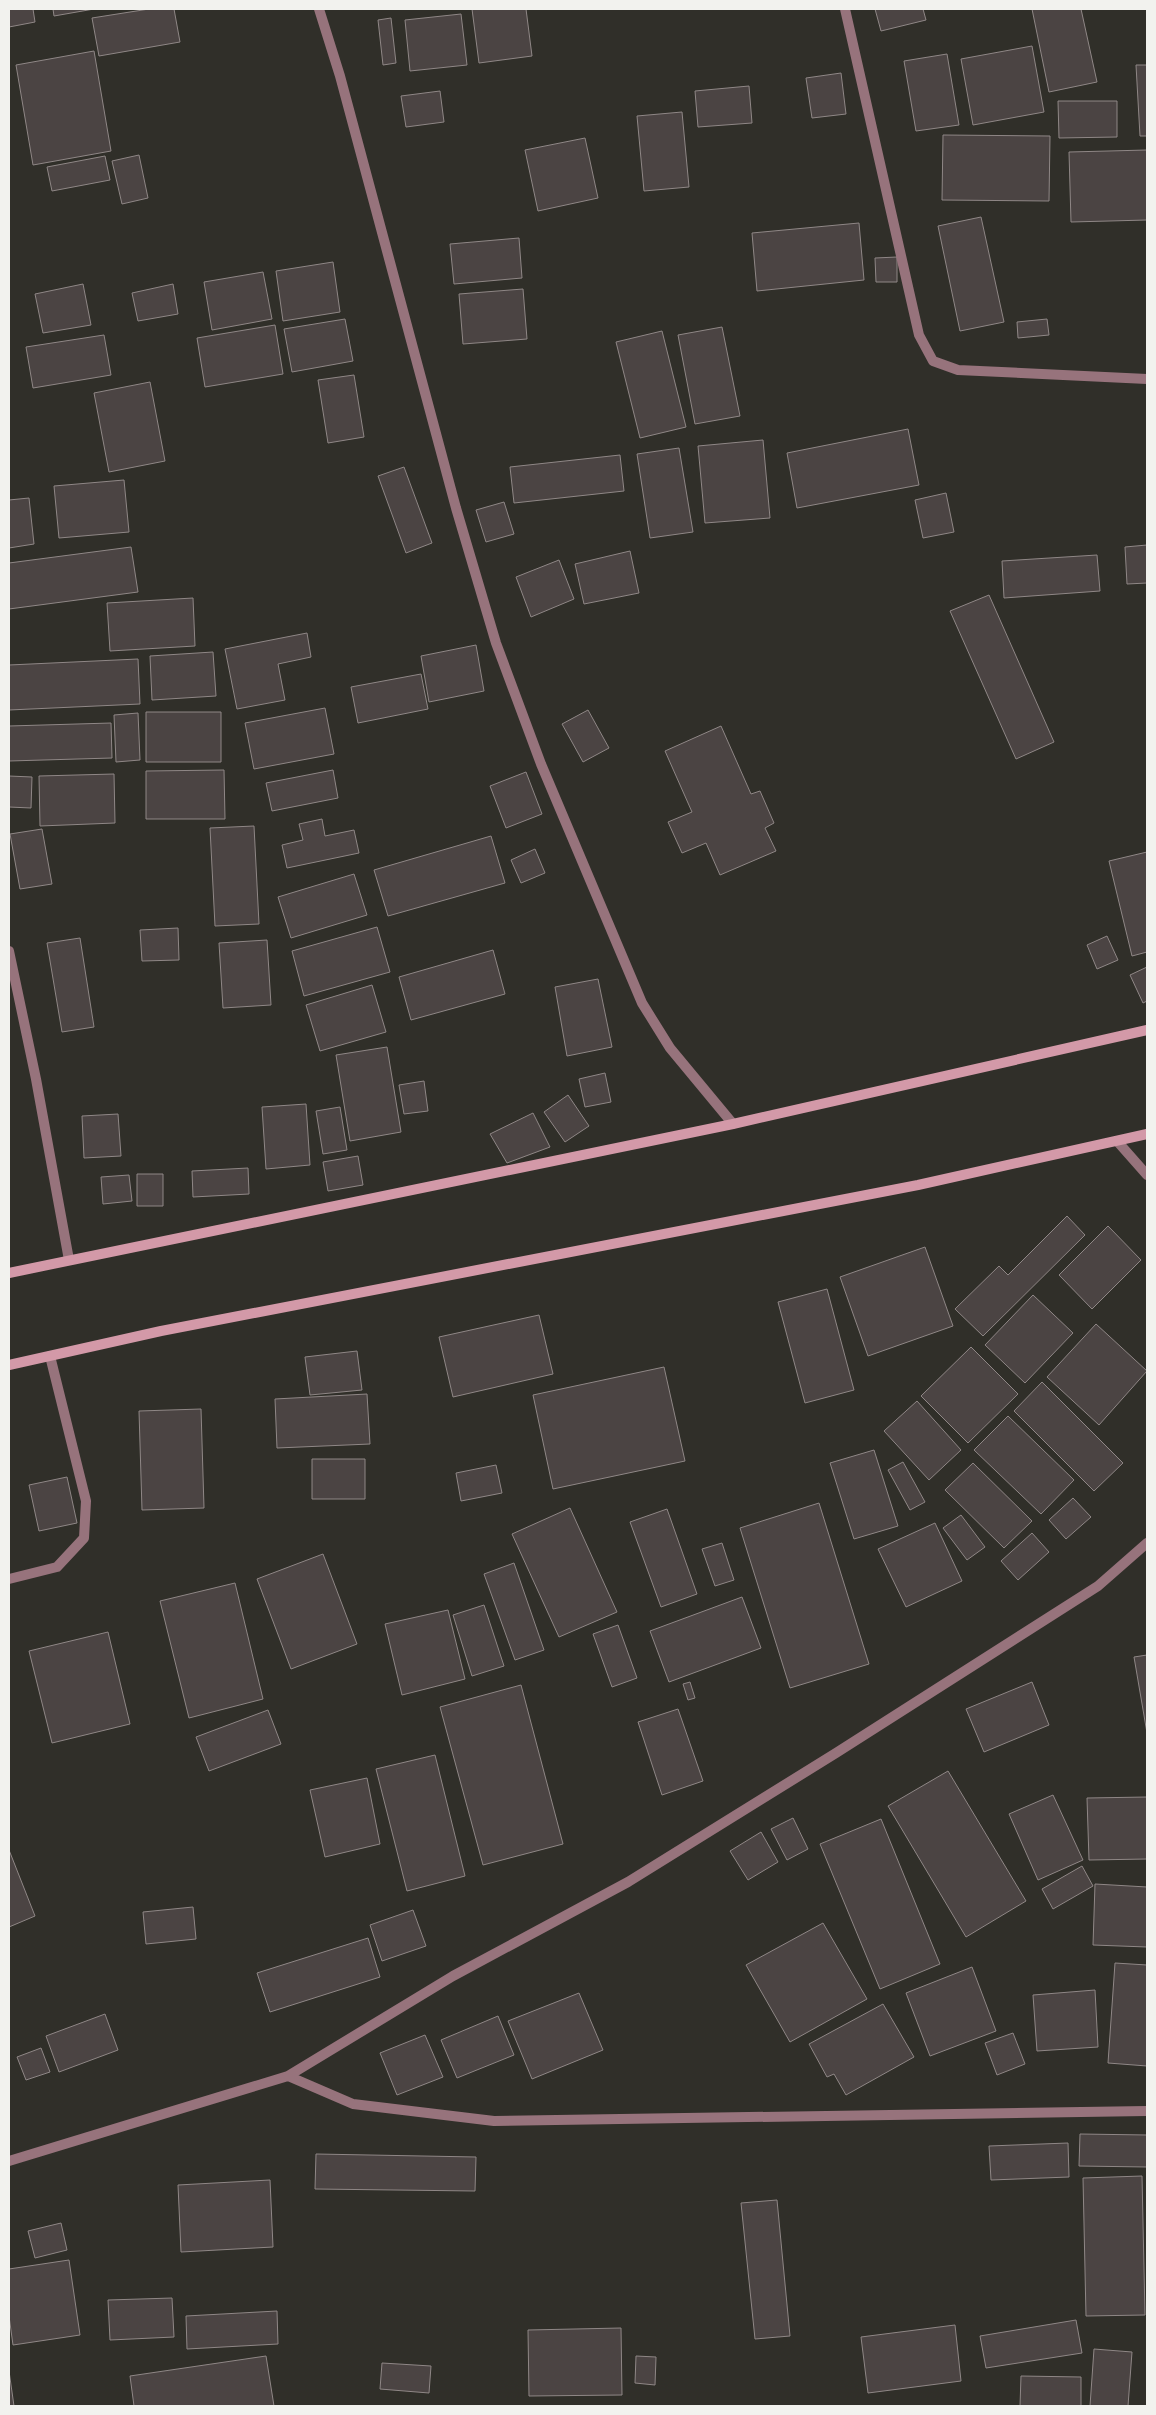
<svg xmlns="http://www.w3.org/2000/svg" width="1156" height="2415" font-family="Quicksand,sans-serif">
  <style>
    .building { fill: #4b4443; stroke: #8f8786 }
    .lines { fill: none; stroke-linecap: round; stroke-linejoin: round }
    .street { stroke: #97737c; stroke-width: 10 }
    .secondary { stroke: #d399a8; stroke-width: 10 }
  </style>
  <rect width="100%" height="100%" fill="#302f29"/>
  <path class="building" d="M9,9H33L35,22L9,27Z
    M53,9H94L54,16Z
    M149,9H174L180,42L99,56L92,18Z
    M472,9H526L532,56L479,63Z
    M875,9H923L926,20L881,31Z
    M1032,9H1081L1097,82L1049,92Z
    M461,14L467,65L410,71L405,20Z
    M391,18L396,63L383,65L378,20Z
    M1032,46L1044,112L973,125L961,59Z
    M94,51L111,151L33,165L16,65Z
    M947,54L959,125L916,131L904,61Z
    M1136,65H1147V136H1140Z
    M841,73L846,114L812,118L806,78Z
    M749,86L752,123L698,127L695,91Z
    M440,91L444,122L406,127L401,96Z
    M1058,101H1117V137L1059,138Z
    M682,112L689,187L644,191L637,116Z
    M943,135L1050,136L1049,201L942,200Z
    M585,138L598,198L538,211L525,150Z
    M1147,150V220L1071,222L1069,152Z
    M139,155L148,198L122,204L112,161Z
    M105,156L110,180L52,191L47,167Z
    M981,217L1004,322L960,331L938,226Z
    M859,223L864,280L757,291L752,233Z
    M519,238L522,278L454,284L450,244Z
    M897,257V282H876L875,258Z
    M333,262L340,312L283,321L276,271Z
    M263,272L272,319L212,330L204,282Z
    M83,284L91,325L43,333L35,294Z
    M173,284L178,314L138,321L132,293Z
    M523,289L527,339L463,344L459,294Z
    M345,319L353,361L292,372L284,329Z
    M1047,319L1049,335L1018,338L1017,322Z
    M275,325L283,374L205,387L197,338Z
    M722,327L740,416L695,424L678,335Z
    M662,331L686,427L640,438L616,342Z
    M104,335L111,375L33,388L26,347Z
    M354,375L364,437L328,443L318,380Z
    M150,382L165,461L109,472L94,393Z
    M908,429L919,485L797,508L787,453Z
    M763,440L770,518L705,523L698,446Z
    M679,448L693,532L650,538L637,454Z
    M620,455L624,491L514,503L510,467Z
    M404,467L432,543L406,553L378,476Z
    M124,480L129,532L59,538L54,486Z
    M946,493L954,532L923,538L915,500Z
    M29,498L34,544L9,548V500Z
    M504,502L514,534L486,542L476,510Z
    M1147,545V583L1127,584L1125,547Z
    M131,547L138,592L9,609V563Z
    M630,551L639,593L584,604L575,564Z
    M1097,555L1100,591L1004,598L1002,561Z
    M559,560L574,599L531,617L516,577Z
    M989,595L1054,742L1016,759L950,611Z
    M193,598L195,646L110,651L107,603Z
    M307,633L311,657L278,664L285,700L237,709L225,649Z
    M476,645L484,691L429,702L421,656Z
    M213,652L216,696L152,700L150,656Z
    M138,659L140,704L9,710V665Z
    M421,674L428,709L358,723L351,687Z
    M325,708L334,754L254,769L245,723Z
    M588,710L609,748L583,762L562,724Z
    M146,712H221V762H146Z
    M138,713L140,760L116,762L114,715Z
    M111,723L112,758L9,761V726Z
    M721,726L751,794L760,791L774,823L765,828L776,851L720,875L706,843L682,853L668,822L692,812L665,751Z
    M224,770L225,819H146V771Z
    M333,770L338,798L272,811L266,783Z
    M526,772L542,814L506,828L490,786Z
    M114,774L115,823L40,826L39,776Z
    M9,776L32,777L31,808L9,807Z
    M322,819L325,836L354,830L359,853L287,868L282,845L303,840L299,824Z
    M254,826L259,924L215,926L210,828Z
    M42,829L52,884L20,889L10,834Z
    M491,836L505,883L388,916L374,870Z
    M535,849L545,873L521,883L511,860Z
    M1147,852V952L1132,956L1109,861Z
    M354,874L367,915L291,938L278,897Z
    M377,927L390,972L304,996L292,951Z
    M178,928L179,960L142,961L140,930Z
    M1107,936L1118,960L1097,969L1087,945Z
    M80,938L94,1027L62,1032L47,943Z
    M267,940L271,1005L223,1008L219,943Z
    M493,950L505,994L411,1020L399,977Z
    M1147,967V1001L1143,1003L1130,975Z
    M598,979L612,1047L567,1056L555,987Z
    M372,985L386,1032L320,1051L306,1005Z
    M387,1047L401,1132L350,1141L336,1055Z
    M605,1073L611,1102L585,1107L579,1079Z
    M424,1081L428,1111L404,1114L399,1085Z
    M568,1095L589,1126L565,1142L544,1112Z
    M306,1104L310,1165L266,1169L262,1107Z
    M340,1107L347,1150L323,1154L316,1111Z
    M533,1113L550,1147L507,1163L490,1134Z
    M118,1114L121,1156L84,1158L82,1116Z
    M358,1156L363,1185L328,1191L323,1162Z
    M248,1168L249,1194L193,1197L192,1171Z
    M137,1174H163V1206H137Z
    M129,1175L132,1201L103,1204L101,1177Z
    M1067,1216L1085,1235L983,1336L955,1309L999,1266L1008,1275Z
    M1108,1226L1141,1260L1092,1309L1059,1275Z
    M925,1247L953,1326L868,1356L840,1277Z
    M827,1289L854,1390L805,1403L778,1302Z
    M1033,1295L1073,1333L1025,1383L985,1345Z
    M539,1315L553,1374L453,1397L439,1337Z
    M1096,1324L1147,1371L1099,1425L1047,1377Z
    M971,1347L1018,1394L968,1443L921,1396Z
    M357,1351L362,1390L310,1395L305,1357Z
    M664,1367L685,1461L553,1489L533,1395Z
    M1042,1382L1123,1463L1094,1491L1014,1411Z
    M367,1394L370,1444L277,1448L275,1399Z
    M917,1401L961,1450L929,1480L884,1431Z
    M201,1409L204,1508L142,1510L139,1411Z
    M1008,1416L1074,1480L1041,1514L974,1450Z
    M874,1450L898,1526L854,1539L830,1463Z
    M312,1459H365V1499H312Z
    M903,1462L925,1502L910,1510L888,1470Z
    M973,1463L1032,1521L1004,1548L945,1490Z
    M496,1465L502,1493L461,1501L456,1473Z
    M67,1477L77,1523L39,1531L29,1485Z
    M1073,1498L1091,1517L1066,1539L1049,1520Z
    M819,1503L869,1664L790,1688L740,1528Z
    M570,1508L617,1612L559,1637L512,1534Z
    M667,1509L697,1594L661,1607L630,1522Z
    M961,1515L985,1547L967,1560L943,1528Z
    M935,1523L962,1581L906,1607L878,1549Z
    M1032,1533L1049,1552L1018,1580L1001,1561Z
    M722,1543L734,1580L715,1586L702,1549Z
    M323,1554L357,1644L291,1669L257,1579Z
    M514,1563L544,1650L515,1660L484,1574Z
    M235,1583L263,1699L189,1718L160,1601Z
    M742,1597L761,1648L669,1682L650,1631Z
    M484,1605L504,1666L472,1676L453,1615Z
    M448,1610L465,1679L402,1695L385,1624Z
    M618,1625L637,1678L612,1687L593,1634Z
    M108,1632L130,1724L52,1743L29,1651Z
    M1147,1655V1733L1134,1657Z
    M690,1682L695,1698L688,1700L683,1684Z
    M1032,1682L1049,1725L984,1752L966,1709Z
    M521,1685L563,1844L483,1865L440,1707Z
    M678,1709L703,1781L662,1795L638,1722Z
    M268,1710L281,1744L209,1771L196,1737Z
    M435,1755L465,1876L407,1891L376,1769Z
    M948,1771L1026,1901L966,1937L888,1806Z
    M367,1778L380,1844L325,1857L310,1790Z
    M1053,1795L1083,1860L1038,1880L1009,1814Z
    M1147,1797V1859L1089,1860L1087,1798Z
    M793,1818L808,1849L787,1860L771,1829Z
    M881,1819L940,1964L880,1989L820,1844Z
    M761,1832L778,1862L748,1880L730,1851Z
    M9,1850L35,1916L9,1927Z
    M1082,1866L1093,1886L1053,1909L1042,1889Z
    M1095,1884L1147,1887V1947L1093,1945Z
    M193,1907L196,1939L146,1944L143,1912Z
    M413,1910L426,1946L382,1961L370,1925Z
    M823,1923L867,1999L790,2042L746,1965Z
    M368,1938L380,1977L270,2012L257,1973Z
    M1115,1963L1147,1965V2066L1108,2063Z
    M972,1967L996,2031L930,2056L906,1993Z
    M1095,1990L1098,2047L1037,2051L1033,1995Z
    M579,1993L603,2050L532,2079L508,2021Z
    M883,2004L914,2057L846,2095L834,2074L827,2077L809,2044Z
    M105,2014L118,2050L59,2072L46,2036Z
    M498,2016L514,2055L457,2078L441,2040Z
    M1013,2033L1025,2064L997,2075L985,2043Z
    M425,2035L443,2077L397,2095L380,2053Z
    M41,2048L50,2072L26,2080L17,2057Z
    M1080,2134L1147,2135V2167L1079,2166Z
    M1068,2143L1069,2177L991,2180L989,2146Z
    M316,2154L476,2157L475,2191L315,2189Z
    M1142,2176L1145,2315L1086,2316L1083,2178Z
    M270,2180L273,2247L181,2252L178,2185Z
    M777,2200L790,2336L755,2339L741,2203Z
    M61,2223L67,2250L35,2258L28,2231Z
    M69,2260L80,2335L13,2345L9,2316V2269Z
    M172,2298L174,2337L110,2340L108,2300Z
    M277,2311L278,2344L187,2349L186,2316Z
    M1076,2320L1082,2353L986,2368L980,2336Z
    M955,2325L961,2381L868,2393L861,2337Z
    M621,2328L622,2395L529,2396L528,2330Z
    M1094,2349L1132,2352L1128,2406H1090Z
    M266,2356L274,2406H134L130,2376Z
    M636,2356L656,2357L655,2385L635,2383Z
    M382,2363L431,2366L429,2393L380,2389Z
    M9,2371L14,2406H9Z
    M1021,2376L1081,2377V2406H1020Z"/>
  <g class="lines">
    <path class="street" d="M319,9L340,76L456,508L496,643L541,764L642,1003L670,1048L733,1124
      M845,9L919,335L933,361L958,370L1147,379
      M9,951L36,1079L69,1260
      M1117,1141L1147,1175
      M9,1579L57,1567L84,1538L86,1501L50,1356
      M288,2076L353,2104L494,2121L1147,2111
      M9,2161L288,2076L453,1976L628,1882L836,1753L1098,1586L1147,1543"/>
    <path class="secondary" d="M9,1273L733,1124L1147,1030
      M9,1365L161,1331L918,1185L1147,1134"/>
  </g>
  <rect width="1156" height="2415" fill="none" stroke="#f2f2ee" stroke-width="20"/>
</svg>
